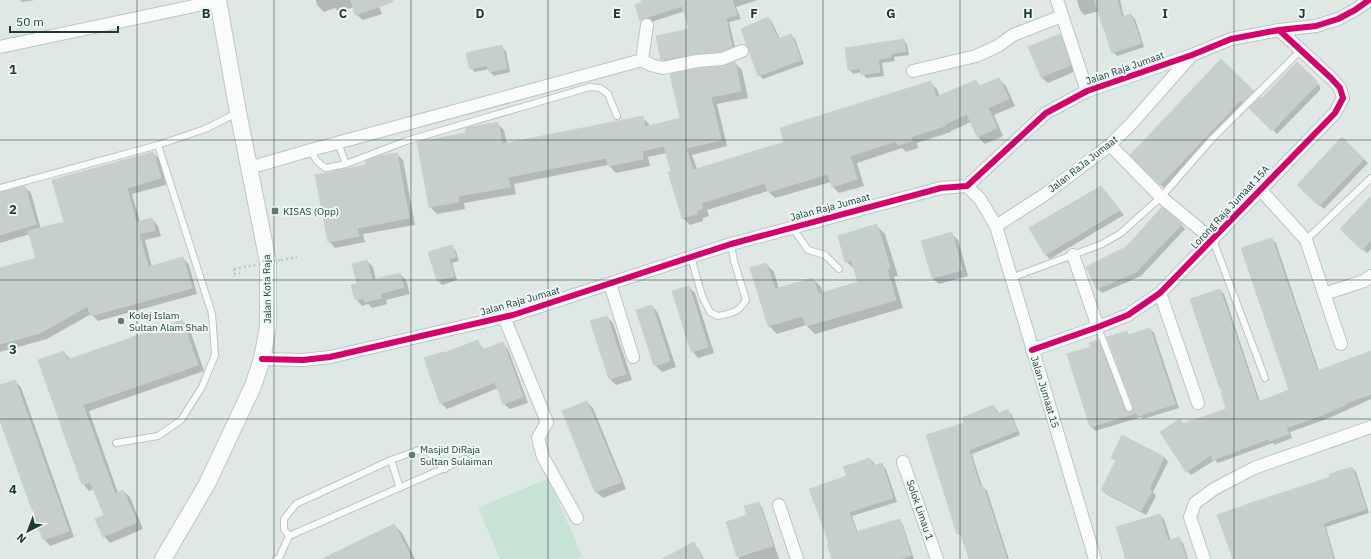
<svg xmlns="http://www.w3.org/2000/svg" width="1371" height="559" font-family="'IBM Plex Sans',sans-serif">
  <style>
    .green { fill: #c7e3d6 }
    .shadow { fill: #0003 }
    .building { fill: #c7cfcd; stroke: #c8d1cf }
    .lines { fill: none; stroke-linecap: round; stroke-linejoin: round }
    .lane-casing { stroke: #bdc4c3; stroke-width: 8 }
    .street-casing { stroke: #bdc4c3; stroke-width: 14 }
    .secondary-casing { stroke: #bcc6c4; stroke-width: 18 }
    .path { stroke: #bdc8c7; stroke-width: 2.5; stroke-dasharray: 2 3; stroke-linecap: butt }
    .lane { stroke: #fafcfb; stroke-width: 6 }
    .street { stroke: #fafcfb; stroke-width: 12 }
    .secondary { stroke: #fafcfb; stroke-width: 16 }
    .path-bridge { stroke: #bdc8c7; stroke-width: 2.5; stroke-dasharray: 2 3; stroke-linecap: butt }
    .cycleway-casing { stroke: #edf7f4; stroke-width: 8 }
    .cycleway { stroke: #d6006c; stroke-width: 6 }
    .grid { fill: none; stroke: #1d3b3a; stroke-width: 1; stroke-opacity: 0.55 }
    .poi-dot { fill: #617876; stroke: #edf7f4; stroke-width: 1.5 }
    .labels { text-anchor: middle; dominant-baseline: central; stroke-width: 4; stroke-linejoin: round; paint-order: stroke }
    .street-label { font-size: 10px; fill: #1d3b3a; stroke: #edf7f4 }
    .poi-label { font-size: 10px; fill: #1d3b3a; stroke: #edf7f4; text-anchor: start }
    .grid-label { font-size: 13px; text-anchor: middle; font-weight: bold; fill: #1d3b3a; stroke: #edf7f4; stroke-width: 4; stroke-linejoin: round; paint-order: stroke }
  </style>
  <rect width="100%" height="100%" fill="#e0e8e6"/>
  <path class="green" d="M548,478L582,556L575,559H500L478,508Z"/>
  <path class="shadow" d="M20,0H35L22,2Z
    M316,0H385L379,6L382,14L363,20L356,14L354,7L339,12L335,8L324,12L317,5Z
    M642,0H758L736,7L741,19L729,22L736,51L666,63L662,59L691,30L685,11L645,24L641,20L643,3Z
    M1077,0H1120L1124,17L1131,15L1135,19L1144,47L1117,56L1113,52L1099,11L1084,15L1080,10Z
    M768,18L772,22L780,39L791,35L795,39L804,64L763,79L759,75Z
    M1060,35L1066,41L1076,71L1048,83L1041,77Z
    M903,40L907,44L909,55L894,57L895,61L882,63L884,76L866,78L862,72L853,74L849,69Z
    M501,47L506,51L510,72L494,76L490,72L489,69L475,72L471,68Z
    M1222,61L1257,95L1246,103L1164,188L1131,155Z
    M735,63L742,70L748,98L717,104L727,146L692,155L697,169L785,143L930,82L937,89L940,97L976,81L981,87L999,79L1006,86L1015,106L994,115L1003,136L985,144L978,137L971,122L951,131V132L917,143L918,148L906,152L902,148L857,163L864,186L839,193L832,186L831,182L775,198L768,191L707,210L709,216L703,218V221L690,225L683,218L669,173L672,172L667,153L648,157L650,166L616,173L608,165L514,184L516,194L464,203L465,209L437,214L430,207L418,143L468,134L497,123L504,130L507,144L642,117L649,124L650,126L681,119L723,67Z
    M1297,64L1320,86V90L1277,134L1251,108L1262,100Z
    M1342,139L1368,163L1324,209L1298,185Z
    M153,153L159,159L166,185L132,194L140,222L152,219L158,226L161,236L145,240L152,267L183,258L189,265L197,294L98,321L91,314L47,339L0,352V269L37,259L30,234L0,243V194L25,187L31,193L41,229L65,222Z
    M397,154L403,160L415,225L363,234L365,242L335,248L329,241L367,165Z
    M1105,191L1124,215L1050,259L1046,255L1030,229Z
    M1371,197V249L1367,253L1341,229Z
    M1181,224L1185,229L1141,276L1102,293L1098,289L1088,267L1126,248Z
    M877,226L885,234L898,276L894,277L903,308L815,334L806,325L777,334L769,326L751,269L766,264L774,272L779,289L813,279L821,287L823,294L859,283L854,269L846,261Z
    M951,233L958,240L968,276L939,284L932,278L922,241Z
    M1272,239L1276,243L1319,371L1371,352V399L1327,419L1290,432L1292,438L1274,445L1273,443L1218,463L1215,460L1191,475L1187,471L1162,432L1180,420L1184,424L1228,409L1224,391L1221,389L1191,299L1220,290L1224,294L1260,402L1290,391Z
    M451,246L456,251L459,261L452,263L457,280L442,285L437,280Z
    M367,261L373,267L376,280L400,274L406,280L410,294L386,300L387,304L372,308L368,304L362,306L356,299L359,284Z
    M689,287L695,293L714,353L698,358L692,351Z
    M652,306L658,313L676,367L662,372L655,365Z
    M607,317L613,323L632,380L616,385L610,379L591,322Z
    M182,321L189,327L204,371L89,411L118,493L123,491L130,497L143,529L110,543L104,536L105,515L94,489L89,491L83,484L64,352L71,360Z
    M1150,329L1154,333L1179,408L1143,419L1141,417L1095,431L1091,426L1092,347L1098,341L1102,345L1128,413L1133,412L1134,406L1126,332L1129,335Z
    M477,341L484,350L503,344L508,349L528,403L510,409L504,404L498,388L447,409L441,403L444,354Z
    M14,381L21,387L74,537L50,546L44,539L0,418V386Z
    M587,402L593,408L626,489L603,498L596,492L563,411Z
    M993,406L997,410L999,414L1008,411L1012,415L1020,435L972,454L982,486L987,491L1009,559H970L962,538L958,533L966,424Z
    M1112,457H1164L1168,462L1153,492L1156,496L1146,515L1106,494L1102,490L1116,462Z
    M870,459L874,463L875,467L882,465L886,469L897,502L852,516L858,533L899,521L903,525L914,559H833L830,544L848,477Z
    M1352,468L1356,472L1369,513L1326,527L1335,559H1234L1331,478Z
    M758,503L762,507L779,559H739L727,523L748,516Z
    M1160,515L1164,519L1171,541L1179,538L1183,543L1188,559H1125L1124,555H1126Z
    M394,525L402,533L415,559H324Z
    M694,544L698,548L704,559H664Z"/>
  <path class="building" d="M351,0H393V2L355,15Z
    M641,0H732L737,15L726,18L732,47L720,52L696,54L661,60L656,36L689,29L682,6L645,18L640,21L635,5L642,2Z
    M1094,0H1117L1122,17L1131,14L1141,43L1112,53Z
    M768,17L778,39L791,34L801,60L758,76L741,29Z
    M1060,34L1071,65L1041,77L1028,47Z
    M904,39L906,51L890,54L891,57L878,59L880,72L861,75L860,68L848,70L845,48Z
    M502,45L507,68L489,72L487,65L470,69L466,53Z
    M1221,59L1254,91L1243,102L1241,100L1160,185L1130,155Z
    M735,62L741,91L711,97L721,140L686,148L693,170L784,142L780,128L931,81L936,97L976,80L979,86L999,78L1009,99L988,108L997,128L977,137L967,114L945,124V126L911,137L912,141L898,145L896,141L850,156L857,179L832,187L828,174L768,192L765,183L701,203L702,209L696,211L697,214L682,218L668,172L671,171L664,146L642,151L643,159L608,166L606,158L508,177L510,187L458,196L459,202L429,207L417,142L466,133V128L498,122L502,144L643,116L645,127L680,118L670,74L698,68L723,66Z
    M1297,62L1317,81V85L1272,131L1249,108L1261,97L1262,98Z
    M1342,137L1364,159L1319,206L1297,185Z
    M153,152L161,178L127,188L136,222L152,218L155,230L139,234L148,267L183,257L192,288L90,316L88,306L40,333L0,344V268L36,258L28,231L64,222L52,180Z
    M397,153L409,218L357,228L359,236L328,242L315,175L366,165V161L379,156Z
    M25,186L36,224L0,235V192Z
    M1101,186L1120,210L1045,255L1029,228Z
    M1371,196V240L1362,250L1340,229Z
    M1162,207L1182,224L1136,272L1097,289L1086,267L1126,247Z
    M877,224L890,268L887,269L896,300L806,326L803,316L768,326L750,268L766,263L775,289L813,278L818,294L858,282L851,260L845,262L838,236Z
    M952,232L962,270L932,278L921,241Z
    M1272,238L1317,371L1371,351V394L1346,403L1347,404L1322,415L1286,428L1289,434L1269,441L1268,439L1213,460L1211,455L1186,472L1160,432L1180,419L1182,424L1226,409L1221,392L1226,388L1220,389L1190,299L1220,289L1258,402L1289,390L1241,248Z
    M452,245L456,257L449,259L454,276L437,281L428,252Z
    M367,260L372,280L400,273L404,287L380,294L381,298L365,302L363,298L355,300L351,285L357,284L352,264Z
    M689,286L708,347L691,352L672,291Z
    M652,305L670,361L654,366L636,310Z
    M607,316L626,374L609,379L590,321Z
    M182,320L198,365L83,405L115,494L123,490L137,522L103,537L95,519L104,515L90,482L82,485L38,360L64,351L67,360Z
    M1150,328L1175,404L1138,416L1137,413L1090,427L1067,354L1091,347L1089,343L1098,340L1125,410L1126,412H1130L1133,410V406L1107,337L1127,331L1128,335Z
    M478,340L482,350L503,342L523,397L503,404L495,382L440,404L424,358L443,352L444,353Z
    M15,380L69,531L43,540L0,421V385Z
    M587,401L621,482L595,492L562,411Z
    M993,405L997,414L1008,409L1017,431L969,450L980,487L983,486L1007,559H969L960,533L957,534L926,435L964,423L962,418Z
    M1122,435L1164,457L1149,489L1152,491L1141,511L1101,490L1116,460L1111,458Z
    M870,458L873,466L882,463L893,498L849,512L856,532L900,519L911,555L899,559H832L827,544L829,543L809,489L847,476L843,467Z
    M1352,467L1366,509L1323,523L1333,559H1233L1217,515L1254,502L1330,477L1329,474Z
    M759,502L773,546L737,557L726,522L747,515L744,506Z
    M1160,514L1168,541L1179,537L1186,559H1126L1116,527Z
    M394,524L412,559H322Z
    M694,542L702,559H662Z"/>
  <g class="lines">
    <defs>
      <path id="lane" d="M338,143L346,164
        M311,150C314,159 318,164 326,168L346,164L406,141L590,87L600,88L608,94L617,116
        M0,188L158,145L205,129L237,113
        M792,227L808,250L825,255L839,269
        M1213,240L1265,378
        M1306,240L1371,178
        M691,257L702,296L710,312L718,316C732,313 738,313 746,300L734,261L731,244
        M1011,278L1102,244L1121,233L1161,197L1211,140L1301,50
        M1098,327L1129,408
        M116,443L158,436L181,420L202,387L215,355L212,314L158,145
        M391,460L400,488
        M289,536L284,529V519L296,504L391,460L422,449L435,456L445,469
        M276,559L279,558L289,536L465,459"/>
      <path id="street" d="M1057,0L1087,91
        M0,47L218,1
        M642,60L651,65L663,68L697,61L722,59L742,51
        M913,71L976,56L998,46L1013,35L1062,16
        M1110,145L1161,197L1213,240
        M249,168L311,150L642,60L647,25
        M967,186L980,199L996,226L1095,559
        M1260,189L1306,240L1341,344
        M996,226L1044,195L1110,145L1132,123L1191,56
        M1073,255L1098,327
        M610,284L633,357
        M1160,293L1198,403
        M1324,294L1364,281L1371,276
        M504,317L547,422L538,438L543,457L577,518
        M1032,350L1098,327L1128,315L1160,293L1335,113L1343,98L1340,88L1331,78L1279,30
        M262,359L303,360L330,357L513,315L731,244L941,188L967,186L1046,113L1087,91L1192,55L1231,39L1279,30L1316,26L1338,19L1355,10L1369,0
        M903,462L937,559
        M779,505L797,559
        M1204,559L1190,517L1195,503L1214,489L1254,468L1371,427"/>
      <path id="secondary" d="M163,559L207,484L253,386L262,359L268,327V262L238,112L218,0"/>
    </defs>
    <use href="#lane" class="lane-casing"/>
    <use href="#street" class="street-casing"/>
    <use href="#secondary" class="secondary-casing"/>
    <path class="path" d="M281,260L297,257
      M234,269V274L240,273"/>
    <use href="#lane" class="lane"/>
    <use href="#street" class="street"/>
    <use href="#secondary" class="secondary"/>
    <path class="path-bridge" d="M234,269L281,260"/>
    <defs>
      <path id="cycleway" d="M1032,350L1098,327L1128,315L1160,293L1335,113L1343,98L1340,88L1331,78L1279,30
        M262,359L303,360L330,357L513,315L731,244L941,188L967,186L1046,113L1087,91L1192,55L1231,39L1279,30L1316,26L1338,19L1355,10L1369,0"/>
    </defs>
    <use href="#cycleway" class="cycleway-casing"/>
    <use href="#cycleway" class="cycleway"/>
  </g>
  <path class="grid" d="M137,0V559M274,0V559M411,0V559M548,0V559M686,0V559M823,0V559M960,0V559M1097,0V559M1234,0V559M0,140H1371M0,280H1371M0,419H1371"/>
  <g class="poi-dot">
    <rect x="271" y="207" width="8" height="8" rx="2"/>
    <circle cx="121" cy="321" r="4"/>
    <circle cx="412" cy="455" r="4"/>
  </g>
  <g class="labels">
    <g class="street-label">
      <text transform="translate(1125 68) rotate(-19)">Jalan Raja Jumaat</text>
      <text transform="translate(1083 164) rotate(-38)">Jalan RaJa Jumaat</text>
      <text transform="translate(830 207) rotate(-15)">Jalan Raja Jumaat</text>
      <text transform="translate(1230 207) rotate(-47)">Lorong Raja Jumaat 15A</text>
      <text transform="translate(267 289) rotate(-91)">Jalan Kota Raja</text>
      <text transform="translate(520 301) rotate(-16)">Jalan Raja Jumaat</text>
      <text transform="translate(1045 392) rotate(73)">Jalan Jumaat 15</text>
      <text transform="translate(920 510) rotate(71)">Solok Limau 1</text>
    </g>
    <g class="poi-label">
      <text x="283" y="211">KISAS (Opp)</text>
      <text x="129" y="315">Kolej Islam<tspan x="129" dy="12">Sultan Alam Shah</tspan></text>
      <text x="420" y="449">Masjid DiRaja<tspan x="420" dy="12">Sultan Sulaiman</tspan></text>
    </g>
  </g>
  <g class="grid-label">
    <text x="206" y="18">B</text>
    <text x="343" y="18">C</text>
    <text x="480" y="18">D</text>
    <text x="617" y="18">E</text>
    <text x="754" y="18">F</text>
    <text x="891" y="18">G</text>
    <text x="1028" y="18">H</text>
    <text x="1165" y="18">I</text>
    <text x="1302" y="18">J</text>
    <text x="13" y="74">1</text>
    <text x="13" y="214">2</text>
    <text x="13" y="354">3</text>
    <text x="13" y="494">4</text>
  </g>
  <g transform="translate(28 531) rotate(222)" stroke="#edf7f4" stroke-width="3" paint-order="stroke">
  <path d="M0-3L7 15L0 10L-7 15Z" fill="#1d3b3a"/>
  <text y="-6" font-size="11" font-weight="bold" text-anchor="middle" fill="#1d3b3a">N</text>
  </g>
  <path d="M10 26v6h108v-6" fill="none" stroke="#1d3b3a" stroke-width="2"/>
  <text x="16" y="26" font-size="12" fill="#1d3b3a" stroke="#edf7f4" stroke-width="3" paint-order="stroke">50 m</text>
</svg>
